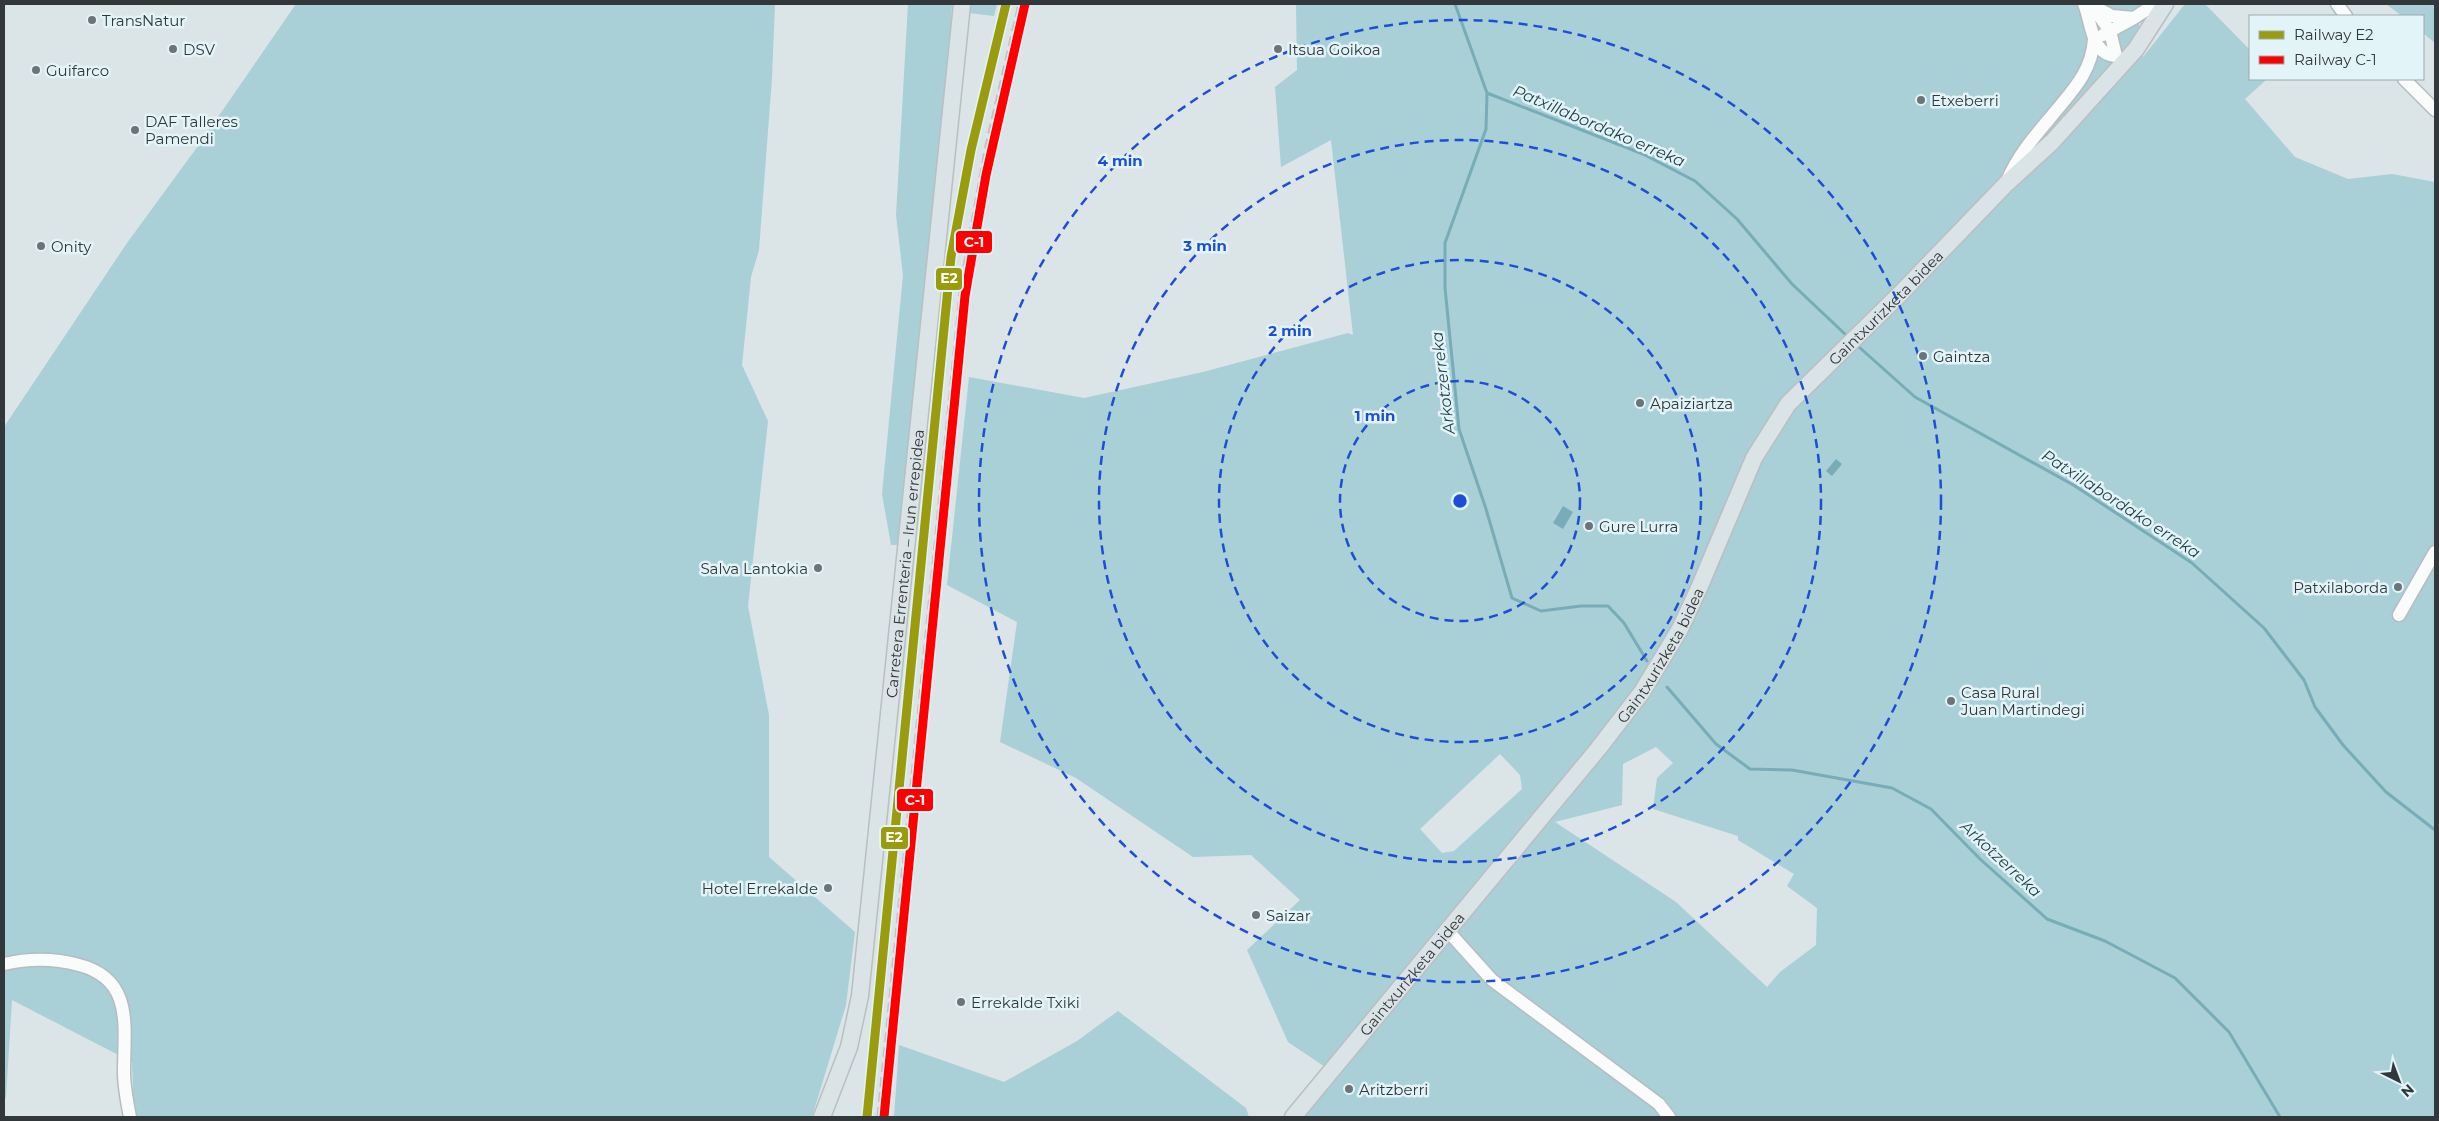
<svg xmlns="http://www.w3.org/2000/svg" width="2439" height="1121" font-family="Montserrat,sans-serif">
  <style>
    .green { fill: #a9cfd7; fill-rule: evenodd }
    .water { fill: #78acb7 }
    .lines { fill: none; stroke-linecap: round; stroke-linejoin: round }
    .stream { stroke: #78acb7; stroke-width: 3 }
    .minor-casing { stroke: #b6bdbf; stroke-width: 15 }
    .major-casing { stroke: #babfc0; stroke-width: 19 }
    .minor { stroke: #fafbfb; stroke-width: 12 }
    .major { stroke: #dae3e5; stroke-width: 16 }
    .rail { stroke: #c0c2c3; stroke-width: 3; stroke-dasharray: 10 5; stroke-linecap: butt }
    .rail-1-casing { stroke: #e3f4f8; stroke-width: 12 }
    .rail-2-casing { stroke: #e3f4f8; stroke-width: 12 }
    .rail-1 { stroke: #9a9c0e; stroke-width: 9 }
    .rail-2 { stroke: #f00; stroke-width: 9 }
    .ring { fill: none; stroke: #1d4ed8; stroke-width: 2.5; stroke-dasharray: 9 6 }
    .poi-dot { fill: #6d7476; stroke: #e3f4f8; stroke-width: 2 }
    .labels { text-anchor: middle; dominant-baseline: central; stroke-width: 5; stroke-linejoin: round; paint-order: stroke }
    .poi-label { font-size: 15px; fill: #32383a; stroke: #e3f4f8; text-anchor: start }
    .street-label { font-size: 15px; fill: #32383a; stroke: #e3f4f8 }
    .water-label { font-size: 16px; font-style: italic; fill: #1d3f46; stroke: #e3f4f8 }
    .centre { fill: #1d4ed8; stroke: #e3f4f8; stroke-width: 2.5 }
    .ring-label { font-size: 15px; text-anchor: middle; font-weight: bold; fill: #1d4ed8; stroke: #e3f4f8; stroke-width: 5; stroke-linejoin: round; paint-order: stroke }
    .line-badge { stroke: #e3f4f8; stroke-width: 2 }
    .badge-label { font-size: 14px; text-anchor: middle; font-weight: bold; fill: #fff }
  </style>
  <rect width="100%" height="100%" fill="#dbe4e6"/>
  <path class="green" d="M296,4H775L772,78L759,250L751,277L742,365L768,421L748,606L769,715V857L855,932L846,1005L812,1117H134L132,1062L12,1000L6,1097L4,1101V427L127,243L198,146Z
    M908,4H952L947,97L898,545H891L882,494L903,275L896,215Z
    M970,4H997L994,16L969,13Z
    M1296,4H2145L2138,15L2143,57L2185,4H2205L2250,50V79H2267L2245,99L2295,157L2348,179L2392,174L2435,182V1117H1295L1337,1075L1288,1042L1247,950L1300,900L1251,855L1193,857L1076,778L1000,742L1017,622L947,585L969,377L1084,398L1203,372L1348,333L1353,335L1331,140L1281,167L1275,87L1297,70ZM1656,747L1673,763L1657,778L1653,809L1738,836V840L1794,874L1787,886L1817,908L1816,945L1780,972L1767,987L1676,902L1555,822L1622,805L1623,764ZM1500,754L1520,775L1522,789L1454,851L1442,853L1420,829Z
    M2386,4H2435V43L2423,33V16H2402Z
    M1118,1011L1246,1108L1249,1117H894L899,1045L1004,1082L1077,1041Z"/>
  <path class="water" d="M1836,459L1842,464L1832,476L1826,471Z
    M1563,506L1573,512L1563,529L1553,523Z"/>
  <g class="lines">
    <path class="stream" d="M1455,4L1487,93L1486,129L1445,243V288L1459,429L1486,509L1512,598L1541,611L1581,606H1608L1624,623L1647,661
      M1487,93L1643,154L1695,181L1737,219L1792,284L1846,335
      M1859,347L1915,397L2075,486L2192,563L2264,628L2304,680L2315,707L2343,745L2386,792L2435,830
      M1667,687L1716,744L1750,769L1792,770L1892,788L1931,809L1980,859L2047,919L2105,941L2175,978L2229,1032L2280,1117"/>
    <defs>
      <path id="minor" d="M2084,4C2092,22 2090,54 2116,56L2110,31L2091,4
        M2337,4L2346,16
        M2097,8L2112,16L2134,18
        M2103,35L2134,18L2155,4
        M2404,79L2435,110
        M2007,181C2017,157 2033,138 2050,118C2070,93 2092,73 2094,39
        M2399,615L2435,552
        M1447,930L1492,980L1659,1104L1669,1117
        M4,964C30,958 53,958 79,965C134,979 124,1027 124,1072C124,1087 127,1102 130,1117"/>
      <g id="major">
        <path id="s1" d="M822,1117L849,1047L860,996L962,4"/>
        <path id="s2" d="M1293,1117L1598,749L1642,692L1680,629L1699,588L1754,458L1788,404L1900,294L2006,184L2052,142L2136,49L2165,4"/>
      </g>
    </defs>
    <use href="#minor" class="minor-casing"/>
    <use href="#major" class="major-casing"/>
    <use href="#minor" class="minor"/>
    <use href="#major" class="major"/>
    <path class="rail" d="M878,1117L961,283L985,150L1019,4"/>
    <defs>
      <path id="rail-1" d="M867,1117L951,257L971,150L1006,4"/>
      <path id="rail-2" d="M884,1117L965,296L986,175L1025,4"/>
    </defs>
    <use href="#rail-1" class="rail-1-casing"/>
    <use href="#rail-2" class="rail-2-casing"/>
    <use href="#rail-1" class="rail-1"/>
    <use href="#rail-2" class="rail-2"/>
  </g>
  <g class="ring">
    <circle cx="1460" cy="501" r="120"/>
    <circle cx="1460" cy="501" r="241"/>
    <circle cx="1460" cy="501" r="361"/>
    <circle cx="1460" cy="501" r="481"/>
  </g>
  <g class="poi-dot">
    <circle cx="92" cy="20" r="5"/>
    <circle cx="173" cy="49" r="5"/>
    <circle cx="1278" cy="49" r="5"/>
    <circle cx="36" cy="70" r="5"/>
    <circle cx="1921" cy="100" r="5"/>
    <circle cx="135" cy="130" r="5"/>
    <circle cx="41" cy="246" r="5"/>
    <circle cx="1923" cy="356" r="5"/>
    <circle cx="1640" cy="403" r="5"/>
    <circle cx="1589" cy="526" r="5"/>
    <circle cx="818" cy="568" r="5"/>
    <circle cx="2398" cy="587" r="5"/>
    <circle cx="1951" cy="701" r="5"/>
    <circle cx="828" cy="888" r="5"/>
    <circle cx="1256" cy="915" r="5"/>
    <circle cx="961" cy="1002" r="5"/>
    <circle cx="1349" cy="1089" r="5"/>
  </g>
  <g class="labels">
    <g class="poi-label">
      <text x="102" y="20">TransNatur</text>
      <text x="183" y="49">DSV</text>
      <text x="1288" y="49">Itsua Goikoa</text>
      <text x="46" y="70">Guifarco</text>
      <text x="1931" y="100">Etxeberri</text>
      <text x="145" y="121">DAF Talleres<tspan x="145" dy="17">Pamendi</tspan></text>
      <text x="51" y="246">Onity</text>
      <text x="1933" y="356">Gaintza</text>
      <text x="1650" y="403">Apaiziartza</text>
      <text x="1599" y="526">Gure Lurra</text>
      <text x="808" y="568" text-anchor="end">Salva Lantokia</text>
      <text x="2388" y="587" text-anchor="end">Patxilaborda</text>
      <text x="1961" y="692">Casa Rural<tspan x="1961" dy="17">Juan Martindegi</tspan></text>
      <text x="818" y="888" text-anchor="end">Hotel Errekalde</text>
      <text x="1266" y="915">Saizar</text>
      <text x="971" y="1002">Errekalde Txiki</text>
      <text x="1359" y="1089">Aritzberri</text>
    </g>
    <g class="street-label">
      <text stroke="none"><textPath href="#s2" startOffset="1011">Gaintxurizketa bidea</textPath></text>
      <text stroke="none"><textPath href="#s1" startOffset="562">Carretera Errenteria – Irun errepidea</textPath></text>
      <text stroke="none"><textPath href="#s2" startOffset="591">Gaintxurizketa bidea</textPath></text>
      <text stroke="none"><textPath href="#s2" startOffset="186">Gaintxurizketa bidea</textPath></text>
    </g>
    <g class="water-label">
      <text transform="translate(1599 126) rotate(23)">Patxillabordako erreka</text>
      <text transform="translate(1443 383) rotate(-97)">Arkotzerreka</text>
      <text transform="translate(2121 504) rotate(33)">Patxillabordako erreka</text>
      <text transform="translate(2001 859) rotate(43)">Arkotzerreka</text>
    </g>
  </g>
  <circle cx="1460" cy="501" r="8" class="centre"/>
  <g class="ring-label">
    <text x="1120" y="166">4 min</text>
    <text x="1205" y="251">3 min</text>
    <text x="1290" y="336">2 min</text>
    <text x="1375" y="421">1 min</text>
  </g>
  <g class="line-badge">
    <rect x="955" y="230" width="38" height="24" rx="5" fill="#f00"/>
    <rect x="935" y="267" width="28" height="24" rx="5" fill="#9a9c0e"/>
    <rect x="896" y="788" width="38" height="24" rx="5" fill="#f00"/>
    <rect x="880" y="826" width="29" height="24" rx="5" fill="#9a9c0e"/>
  </g>
  <g class="badge-label">
    <text x="974" y="247">C-1</text>
    <text x="949" y="283">E2</text>
    <text x="915" y="805">C-1</text>
    <text x="894" y="842">E2</text>
  </g>
  <rect width="2439" height="1121" fill="none" stroke="#32383a" stroke-width="10"/>
  <rect x="2249" y="15" width="175" height="65" fill="#e3f4f8" stroke="#9ca9ac"/>
  <rect x="2259" y="31" width="25" height="8" fill="#9a9c0e" stroke="#9ca9ac"/>
  <text x="2294" y="40" font-size="15" fill="#32383a">Railway E2</text>
  <rect x="2259" y="56" width="25" height="8" fill="#ff0000" stroke="#9ca9ac"/>
  <text x="2294" y="65" font-size="15" fill="#32383a">Railway C-1</text>
  <g transform="translate(2399 1081) rotate(138)" stroke="#e3f4f8" stroke-width="4" paint-order="stroke">
  <path d="M0-4L9 19L0 12L-9 19Z" fill="#32383a"/>
  <text y="-8" font-size="14" font-weight="bold" text-anchor="middle" fill="#32383a">N</text>
  </g>
</svg>
